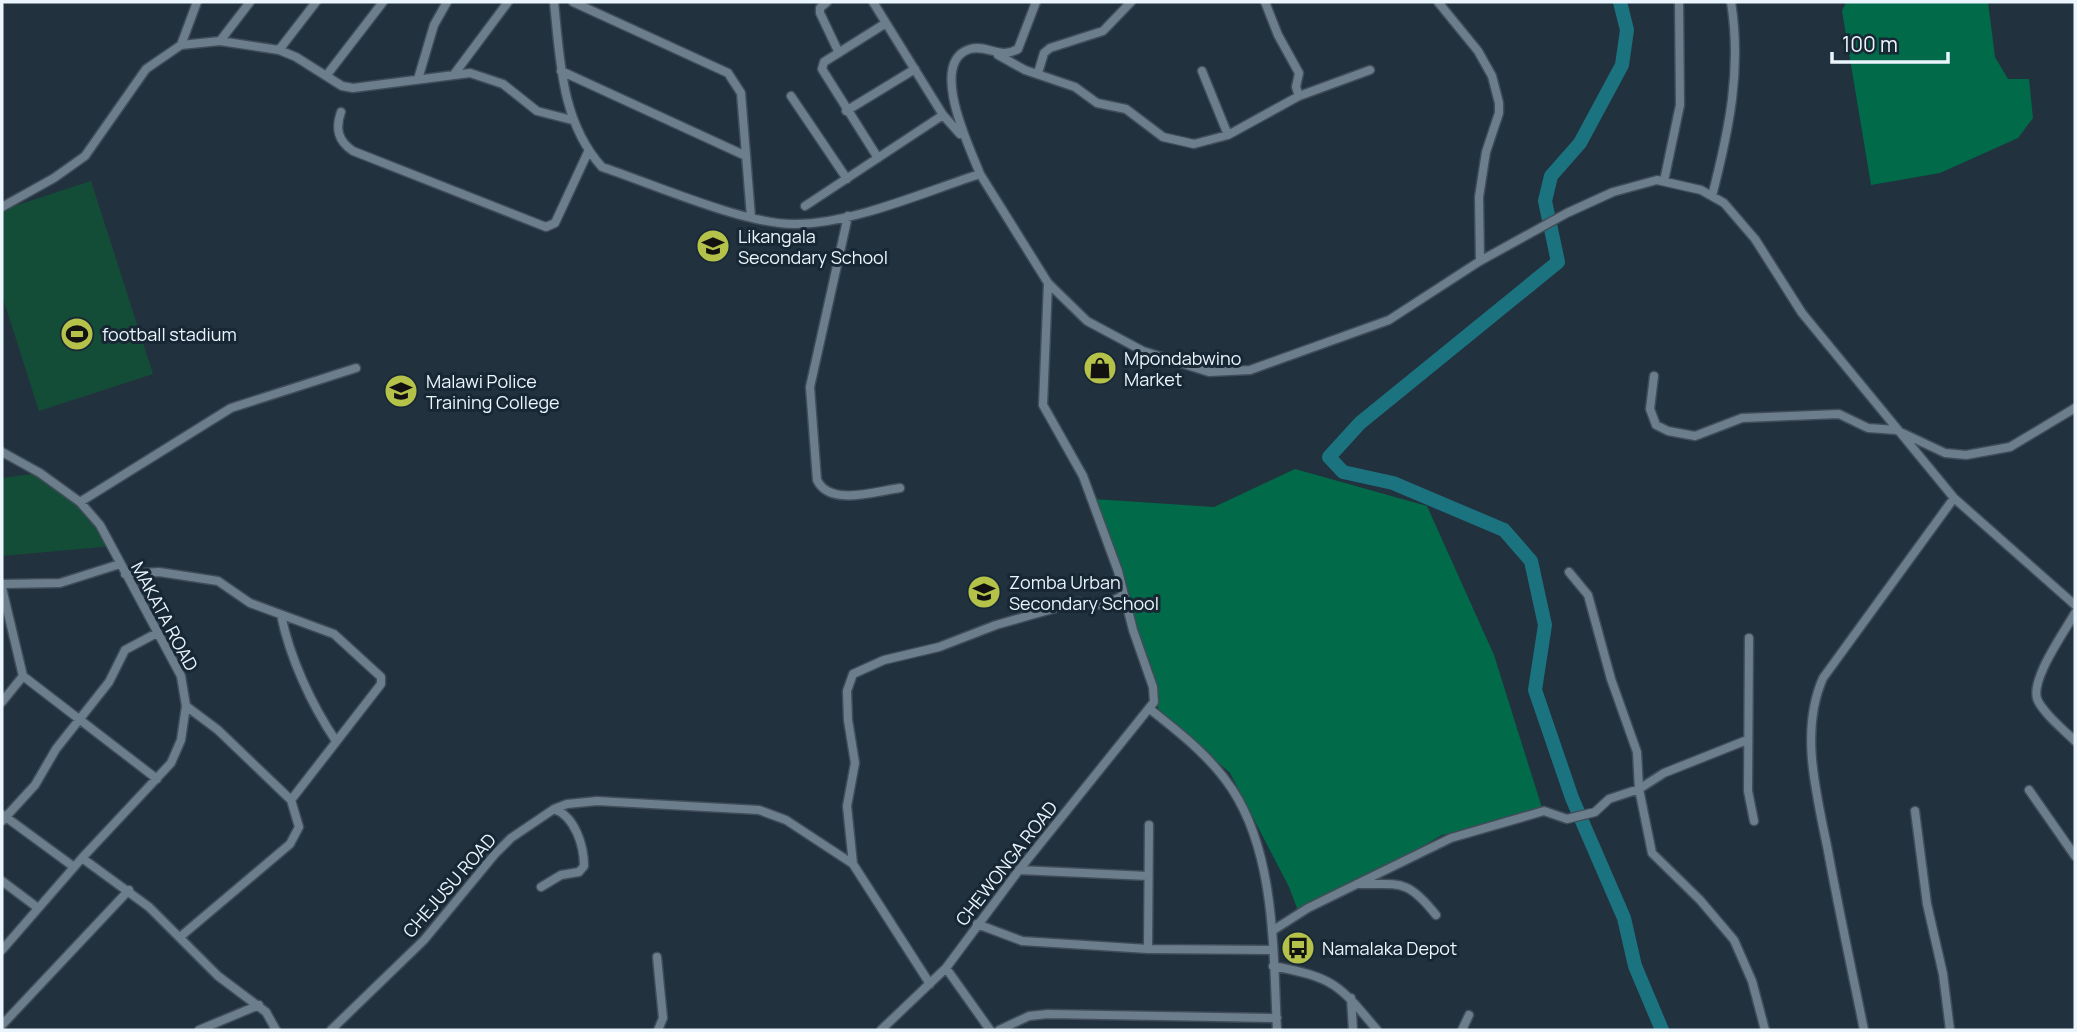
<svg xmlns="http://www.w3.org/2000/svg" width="2077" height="1032" font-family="Manrope,sans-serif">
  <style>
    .green { fill: #144d37 }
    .forest { fill: #006a49 }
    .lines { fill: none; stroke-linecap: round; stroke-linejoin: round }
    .river { stroke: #1c7380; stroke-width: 14 }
    .minor-casing { stroke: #404d59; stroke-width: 11 }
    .minor { stroke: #6c7d8c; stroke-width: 8 }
    .labels { text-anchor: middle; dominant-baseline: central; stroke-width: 6; stroke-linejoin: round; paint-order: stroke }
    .poi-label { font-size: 18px; fill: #ebf5fd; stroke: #182734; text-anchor: start }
    .street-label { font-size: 18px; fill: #ebf5fd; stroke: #182734 }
  </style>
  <rect width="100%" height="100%" fill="#22313e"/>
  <path class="green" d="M91,181L153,374L39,411L2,295V210Z
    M40,473L80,502L113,546L2,556V478Z"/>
  <path class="forest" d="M1846,2H1988L1995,57L2008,79H2029L2033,118L2018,138L1940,173L1871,185L1842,11Z
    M1295,469L1427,506L1494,655L1543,811L1442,835L1300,916L1289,887L1230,773L1159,711L1094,499L1214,507Z"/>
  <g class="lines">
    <path class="river" d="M1620,2L1627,30L1622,65L1580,143L1551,176L1545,201L1558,262L1360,423L1329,457L1343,472L1393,483L1504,530L1531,561L1545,625L1535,690L1572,798L1624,918L1635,966L1662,1030"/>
    <defs>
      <path id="minor" d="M554,2C560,59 561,122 602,167C653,184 745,225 796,224C855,223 924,192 980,174L1048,283L1087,321L1143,351L1209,372L1250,370L1389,320L1480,261L1567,213L1613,192L1657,180L1701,190L1724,203L1755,239L1802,313L1954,498L2075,605
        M573,2L728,73L741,93L751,217
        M827,2L820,8V13L839,53
        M873,2L943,115L960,134
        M1265,2L1278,35L1299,73L1296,87L1299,96
        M1438,2L1478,51L1492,76L1499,103V113L1486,152L1479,197L1480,261
        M220,41L250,2
        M181,45L197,2
        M279,50L316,2
        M998,55L1025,70L1075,87L1097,103L1126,109L1163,137L1194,144L1228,135L1299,96L1370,70
        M561,71L746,156
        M1202,71L1228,135
        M455,73L508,2
        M1038,73L1044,53L1050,48L1103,31L1131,2
        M326,76L383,2
        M418,79L434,25L447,2
        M791,96L847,179
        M846,111L915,69
        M341,112C335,129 338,141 353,151L546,227L555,223L588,152
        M878,158L822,69L824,62L886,23
        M980,174C971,150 927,62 970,49C987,44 1000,60 1018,49L1036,2
        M1664,181L1680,105L1679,2
        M1712,196C1729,130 1742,69 1731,2
        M805,206L943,115
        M2,207L54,178L85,156L146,69L181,45L220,41L279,50L296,57L342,86L353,88L470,73L503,84L537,111L572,120
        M848,216L810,387L817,480C830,507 876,491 900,488
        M1654,376L1650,409L1656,425L1668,431L1695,436L1742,418L1839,414L1868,428L1896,430L1945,453L1966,455L2010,447L2075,408
        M2,452L40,473L80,502L100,525L181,676L186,706L181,740L171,763L82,858L2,950
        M80,502L231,408L356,368
        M1569,572L1588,595L1611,679L1637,752L1639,789L1652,853L1700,900L1734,940L1752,981L1765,1030
        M125,574L159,572L218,581L250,603L334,634L381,677V684L291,800
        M2,584L60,583L120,564
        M2,588L23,676L157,779
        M2075,613C2065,631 2028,682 2038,701C2046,716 2063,729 2075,741
        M281,615C290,658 311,704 336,741
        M1749,638L1748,791L1754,821
        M2,702L23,676
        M1151,710C1180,733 1211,757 1232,789C1276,856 1273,952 1277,1030
        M2029,790L2075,856
        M1915,811L1927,904L1943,974L1950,1030
        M3,815L74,867
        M2,821L35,785L56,749L109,682L125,650L157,633
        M82,858L149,907L218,976L266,1012L276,1030
        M853,864L847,806L855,763L848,720L847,691L853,674L884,660L939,647L996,625L1077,602L1104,605L1124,595
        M1019,870L1148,876
        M2,881L38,908
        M1357,884C1399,885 1406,877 1436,915
        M541,887L561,875L579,872L584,866C584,846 575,816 554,809
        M977,924L1022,941L1148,949L1272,950
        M1272,931L1308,908L1451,838L1544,811L1567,819L1595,812L1609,799L1639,789L1664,773L1747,740
        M180,937L290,844L299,827L291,800L218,730L186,706
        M1148,949L1149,825
        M657,957L663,1018L658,1030
        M1273,966C1334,978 1338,983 1377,1030
        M946,968L990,1030
        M1351,998L1353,1030
        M2,1025L129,890
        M199,1030L259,1005
        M331,1030L424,940L495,854L511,838L554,809L567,804L597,801L759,810L786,820L853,864L930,984
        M881,1030L946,968L1019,870L1154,702L1153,687L1133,630L1118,571L1083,476L1043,405L1048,283
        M999,1030L1029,1016L1048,1014L1277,1018
        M1462,1030L1469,1015
        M1864,1030C1852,971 1839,911 1828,851C1817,795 1799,732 1823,678L1954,498"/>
    </defs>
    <use href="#minor" class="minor-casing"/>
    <use href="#minor" class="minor"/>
  </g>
  <defs>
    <symbol id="school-disc" viewBox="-11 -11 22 22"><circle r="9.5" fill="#b4c24a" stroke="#182734"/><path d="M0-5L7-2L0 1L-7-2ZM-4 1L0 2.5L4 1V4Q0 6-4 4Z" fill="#111"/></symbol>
    <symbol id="stadium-disc" viewBox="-11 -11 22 22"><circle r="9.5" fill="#b4c24a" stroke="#182734"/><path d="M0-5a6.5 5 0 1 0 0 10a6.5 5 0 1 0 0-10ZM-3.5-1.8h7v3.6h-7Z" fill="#111"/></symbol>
    <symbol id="shop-disc" viewBox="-11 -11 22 22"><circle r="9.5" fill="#b4c24a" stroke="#182734"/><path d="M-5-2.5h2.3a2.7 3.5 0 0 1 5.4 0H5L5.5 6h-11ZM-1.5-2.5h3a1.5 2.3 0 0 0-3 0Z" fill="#111"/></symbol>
    <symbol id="university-disc" viewBox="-11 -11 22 22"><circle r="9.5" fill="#b4c24a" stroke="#182734"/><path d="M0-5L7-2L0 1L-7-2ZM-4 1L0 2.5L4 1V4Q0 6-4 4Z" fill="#111"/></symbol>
    <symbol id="bus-disc" viewBox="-11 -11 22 22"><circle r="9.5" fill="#b4c24a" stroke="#182734"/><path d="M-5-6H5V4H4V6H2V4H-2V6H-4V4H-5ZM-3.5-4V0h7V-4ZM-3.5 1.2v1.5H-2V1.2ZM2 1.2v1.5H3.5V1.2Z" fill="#111"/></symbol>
  </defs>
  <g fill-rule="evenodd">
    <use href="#school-disc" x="694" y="227" width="38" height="38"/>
    <use href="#stadium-disc" x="58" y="315" width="38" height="38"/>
    <use href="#shop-disc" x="1081" y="349" width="38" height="38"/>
    <use href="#university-disc" x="382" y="372" width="38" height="38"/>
    <use href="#school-disc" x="965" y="573" width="38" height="38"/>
    <use href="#bus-disc" x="1279" y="929" width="38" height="38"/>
  </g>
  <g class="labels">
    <g class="poi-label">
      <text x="738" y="236">Likangala<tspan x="738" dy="21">Secondary School</tspan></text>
      <text x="102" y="334">football stadium</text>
      <text x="1124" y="358">Mpondabwino<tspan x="1124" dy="21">Market</tspan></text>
      <text x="426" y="381">Malawi Police<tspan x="426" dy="21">Training College</tspan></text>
      <text x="1009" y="582">Zomba Urban<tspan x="1009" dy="21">Secondary School</tspan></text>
      <text x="1322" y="948">Namalaka Depot</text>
    </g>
    <g class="street-label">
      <text transform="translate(165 616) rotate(62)">MAKATA ROAD</text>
      <text transform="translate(1006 863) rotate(-52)">CHEWONGA ROAD</text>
      <text transform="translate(449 885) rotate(-49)">CHEJUSU ROAD</text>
    </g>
  </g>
  <rect width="2077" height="1032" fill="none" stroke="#ebf5fd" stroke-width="7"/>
  <path d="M1832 52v10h116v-10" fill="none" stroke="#ebf5fd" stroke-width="3.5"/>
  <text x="1842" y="52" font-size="21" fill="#ebf5fd" stroke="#182734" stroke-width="5" paint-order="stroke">100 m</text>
</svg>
